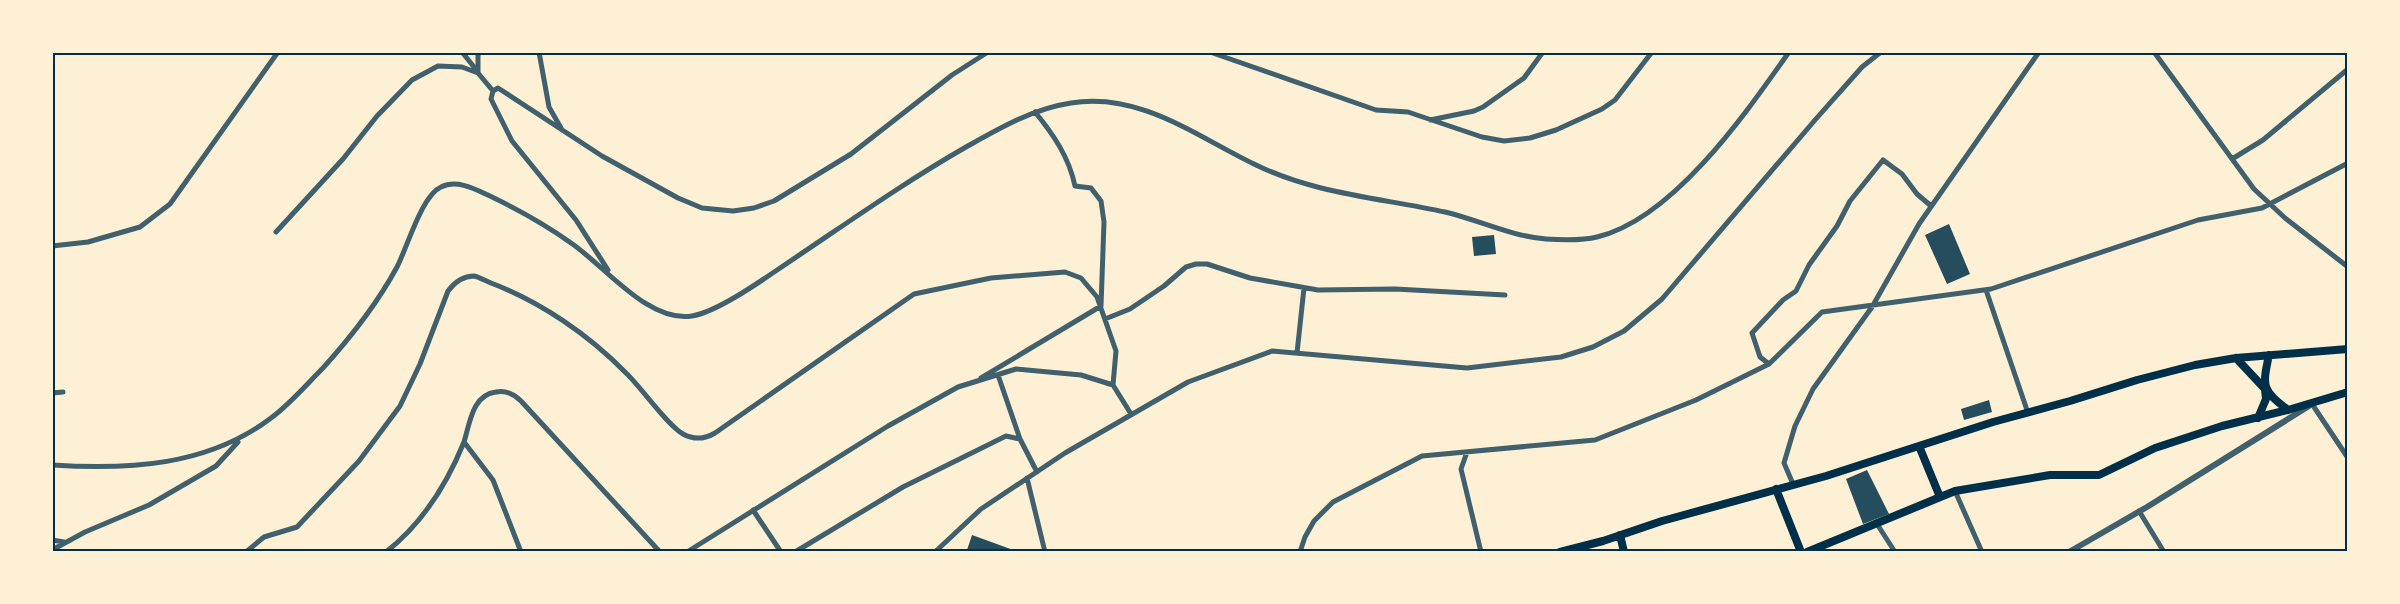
<svg xmlns="http://www.w3.org/2000/svg" width="2400" height="604" font-family="'DM Sans',sans-serif">
  <style>
    .building { fill: #264d5e }
    .lines { fill: none; stroke-linecap: round; stroke-linejoin: round }
    .minor { stroke: #3f606c; stroke-width: 5 }
    .tertiary { stroke: #3f606c; stroke-width: 6 }
    .secondary { stroke: #003049; stroke-width: 8 }
    .neatline { fill: none; stroke: #003049; stroke-width: 2 }
  </style>
  <rect width="100%" height="100%" fill="#fdf0d5"/>
  <path class="building" d="M1949,224L1970,274L1947,284L1925,235Z
    M1494,235L1496,254L1474,256L1472,237Z
    M1989,400L1992,412L1964,420L1961,409Z
    M1867,470L1889,514L1863,524L1846,479Z
    M972,535L1016,551V552L967,550Z"/>
  <g class="lines">
    <path class="minor" d="M462,52L478,72
      M478,52V72
      M539,52L549,107L561,128
      M1210,52L1376,110L1408,112L1482,137L1504,141L1530,138L1556,130L1602,109L1615,100L1652,52
      M2154,52L2254,189L2285,218L2348,267
      M1430,120L1474,111L1483,107L1524,78L1543,52
      M2232,159L2263,140L2348,69
      M276,232L343,159L377,116L412,80L438,66L462,67L478,73L493,91
      M52,246L88,242L140,227L170,204L278,52
      M608,270L576,220L512,141L491,99L493,91L498,88L602,156L678,198L702,208L733,211L754,208L774,201L851,154L952,75L988,52
      M1986,290L2028,413
      M1105,319L1130,309L1164,286L1186,267L1196,264H1207L1250,278L1318,290L1395,289L1505,295
      M1297,353L1304,288
      M1769,364L1760,357L1752,333L1783,300L1796,291L1809,265L1837,226L1850,201L1883,160L1902,174L1917,194L1931,206
      M998,375L1020,439
      M981,378L1101,306L1104,222L1101,201L1091,188L1075,186C1069,157 1053,134 1035,112
      M52,393L63,392
      M2312,404L2348,458
      M1467,452L1461,469L1481,552
      M52,465C129,470 208,466 271,418C290,404 306,385 323,368C351,337 377,304 397,267C407,248 422,195 441,187C457,179 475,189 490,196C519,210 546,225 571,243C605,266 648,323 692,316C717,312 761,281 783,266C843,226 903,183 966,147C1000,128 1032,109 1071,103C1140,92 1196,136 1254,164C1314,194 1381,198 1445,212C1479,220 1510,236 1546,239C1562,240 1581,241 1597,237C1673,219 1746,113 1789,52
      M1027,478L1045,552
      M1793,484L1784,463L1795,426L1813,389L1872,307L1919,224L2039,52
      M1955,491L1982,552
      M753,510L781,552
      M2139,511L2164,552
      M1877,524L1895,552
      M52,540L64,542
      M52,550L85,532L149,505L216,466L238,442
      M246,552L264,537L297,527L359,461L400,406L420,364L448,291C454,283 463,276 474,276C479,277 486,281 491,283C541,302 589,335 626,373C641,387 667,425 683,434C694,440 705,439 715,433L914,294L991,278L1065,272L1081,278L1097,297L1116,351L1113,385
      M386,552C423,523 447,484 464,442
      M521,552L493,480L464,442C470,423 472,395 496,392C506,390 514,394 521,401L660,552
      M687,552L888,426L958,387L1016,369L1081,375L1113,385L1131,414
      M795,552L903,487L1006,436L1020,439L1037,472
      M935,552L981,509L1065,453L1188,382L1272,351L1467,368L1561,357L1593,347L1624,331L1662,299L1815,120L1862,67L1881,52
      M1300,552L1305,537L1314,521L1333,502L1422,456L1595,440L1696,400L1769,364L1822,312L1991,289L2198,220L2262,208L2348,163"/>
    <path class="tertiary" d="M2069,552L2147,507L2309,406"/>
    <path class="secondary" d="M2269,355C2262,387 2262,390 2288,410
      M2236,358L2265,389L2266,399L2258,418
      M1919,446L1940,497
      M1776,489L1801,552
      M1620,535L1624,552
      M1560,552L1603,541L1662,521L1826,476L1993,422L2070,401L2137,380L2195,365L2236,358L2348,349
      M1807,552L1955,491L2050,475H2099L2155,448L2222,426L2288,410L2348,392"/>
  </g>
  <rect width="2400" height="604" fill="none" stroke="#fdf0d5" stroke-width="108"/>
  <rect x="54" y="54" width="2292" height="496" class="neatline"/>
</svg>
